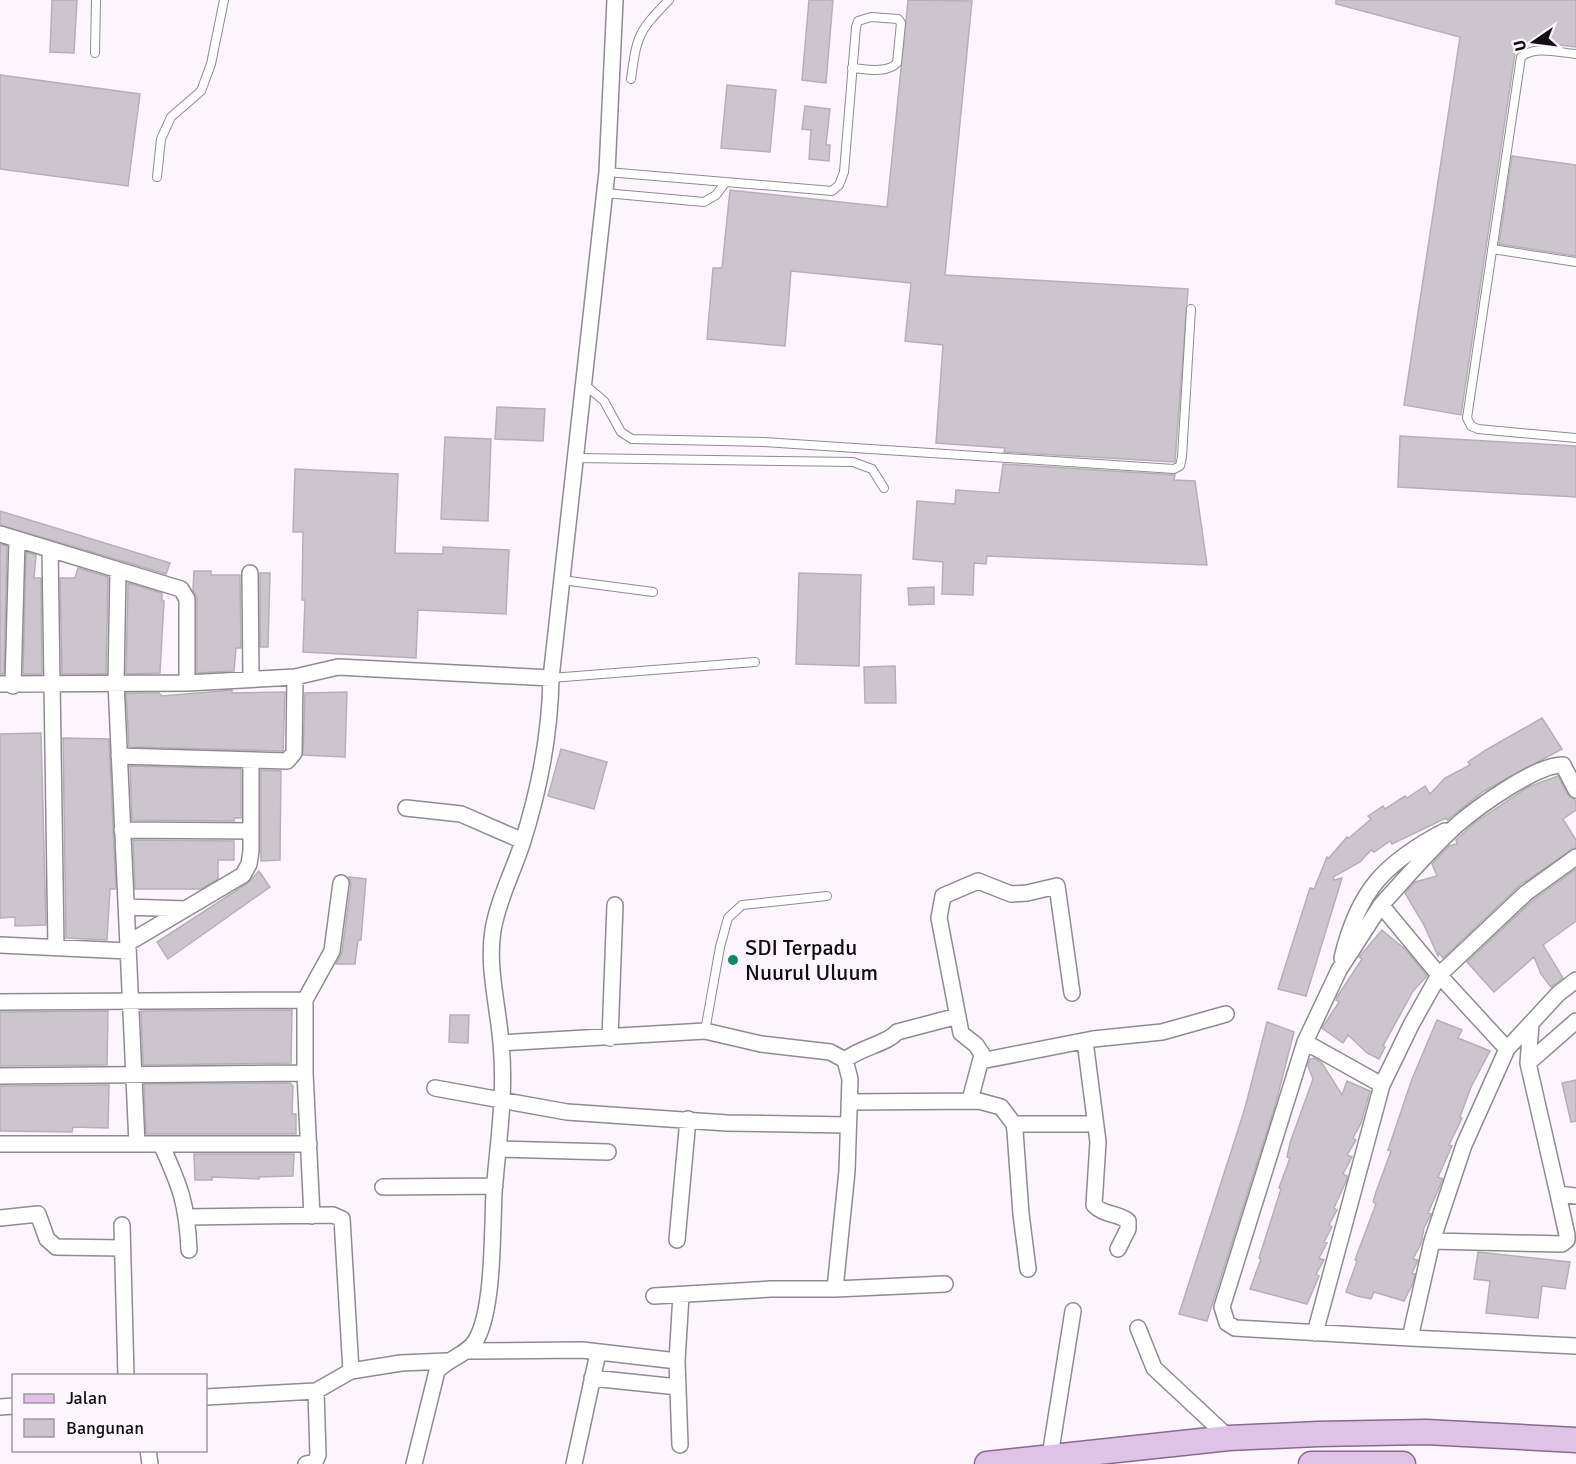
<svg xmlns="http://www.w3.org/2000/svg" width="1576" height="1464" font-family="Signika,sans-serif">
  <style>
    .building { fill: #ccc5ce; stroke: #b6afb7; stroke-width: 1.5 }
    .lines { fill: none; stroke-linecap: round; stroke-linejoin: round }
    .lane-casing { stroke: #908a92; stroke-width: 10 }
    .street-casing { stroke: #908a92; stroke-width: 18 }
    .primary-casing { stroke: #896990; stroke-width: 27 }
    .lane { stroke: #fff; stroke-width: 8 }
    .street { stroke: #fff; stroke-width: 15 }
    .primary { stroke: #dfc2e6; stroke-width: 24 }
    .poi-dot { fill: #0a896d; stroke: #fcf5fe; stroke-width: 2 }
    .labels { text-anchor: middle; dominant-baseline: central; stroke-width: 6; stroke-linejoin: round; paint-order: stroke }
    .poi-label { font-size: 22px; fill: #110e11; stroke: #fcf5fe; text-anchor: start }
  </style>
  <rect width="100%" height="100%" fill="#fcf5fe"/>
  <path class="building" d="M52,0H77L74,53L50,52Z
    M809,0H833L826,83L802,80Z
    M908,0L972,1L945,275L1188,289L1175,462L1004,452L1005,448L936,443L943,345L905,341L911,283L791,271L785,346L707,339L713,268H722L730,190L887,207Z
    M1336,0H1576V47L1517,40L1461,415L1404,405L1460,37L1336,4Z
    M0,75L140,94L128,186L0,169Z
    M727,85L776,90L770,152L721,148Z
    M805,106L830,109L826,145H830L829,161L809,159L811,130L802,129Z
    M1512,156L1576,165V256L1499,244Z
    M497,407L545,409L543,441L495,439Z
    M1400,436L1576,446V497L1398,487Z
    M445,437L491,439L488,521L441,519Z
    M1003,464L1175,475L1174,480L1195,481L1207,565L987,556L986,564L974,563L973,595L942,594L943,562L913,559L917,501L955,504L956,490L999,493Z
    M295,469L398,474L395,553L443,554V547L509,550L506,614L418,610L416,658L303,652L305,600H302L303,532H293Z
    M0,511L170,563L166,574L0,525Z
    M0,544L7,546L4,674H0Z
    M26,552L36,555L34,578H41L42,674H23Z
    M78,568L108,577L106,674H62L60,578H75Z
    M194,571H211V575H240L241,648H236L234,671L197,673V599L193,590Z
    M260,573H270L268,647H260Z
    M799,573L861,575L859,666L796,664Z
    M128,583L162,593V601H164L160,673L126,674Z
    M934,587V604L909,605L908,588Z
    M895,666L896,703H865L864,667Z
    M232,690V693L285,692L283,751L129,747L126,693H159L162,696Z
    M347,692L345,757L303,755L305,693Z
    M1542,718L1562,749L1484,791L1447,820L1446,818L1392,844L1390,841L1374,852L1371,850L1360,862L1333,877L1334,880L1342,878L1306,996L1278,989L1310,888L1314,889L1327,857L1329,858L1347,837L1349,838L1371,819L1368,816L1383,806L1385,809L1405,796L1407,798L1425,786L1430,794L1445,778L1470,765L1468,762L1486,750Z
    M41,733L46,925L15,926V917L0,918V734Z
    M63,738L109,739L116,889H110L107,940L66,938Z
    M561,749L607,762L594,809L548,796Z
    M130,766L241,769V818H234V821L132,820Z
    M261,770L281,771L280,860L261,861Z
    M1558,776L1568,795L1576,801V810L1563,819L1576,840V847L1520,885L1443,958L1439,953L1438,956L1424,925L1405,893L1415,882L1437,876L1432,864L1449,846L1457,844L1456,840L1473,824L1528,787Z
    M133,840L234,841V860H218V879L201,889H135Z
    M1576,869V921L1543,945L1563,978L1551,987L1541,974L1534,957L1494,992L1467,962L1532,901Z
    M259,871L270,887L168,959L157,942L248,883Z
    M349,877L366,879L361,940H358L355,964H336L342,952L351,884Z
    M1382,930L1406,950L1427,976L1413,991L1383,1046L1385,1047L1379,1059L1367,1053L1348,1035L1343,1043L1322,1028L1339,1002L1336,1000L1337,997L1362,959L1359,957Z
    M292,1010L291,1063L143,1065L141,1011Z
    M108,1011L107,1065L0,1066V1012Z
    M450,1015H469L468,1043L449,1042Z
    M1437,1020L1462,1030L1458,1038L1490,1051L1471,1087L1460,1117L1462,1118L1449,1145L1452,1146L1438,1177L1443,1179L1428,1213L1431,1214L1424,1228L1421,1244L1413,1259L1418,1260L1412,1273L1415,1274L1413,1283L1404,1301L1374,1292L1371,1299L1357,1296L1346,1292L1357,1261L1355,1260L1376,1204L1373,1202L1376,1192L1391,1151L1388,1150L1412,1079Z
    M1267,1022L1294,1032L1275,1106L1207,1321L1179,1314L1245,1108Z
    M1314,1058L1322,1063L1342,1095L1347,1081L1370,1091L1361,1123L1353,1138L1356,1140L1347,1155L1352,1157L1343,1174L1347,1176V1179L1334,1208L1337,1210L1329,1225L1332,1227L1324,1242L1327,1243L1319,1258L1324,1260L1316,1274L1319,1276L1307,1304L1250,1289L1261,1259L1259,1258L1281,1189L1279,1188L1290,1158L1287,1157L1290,1143L1313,1079L1308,1066L1310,1059Z
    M1576,1080V1121L1571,1122L1562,1083Z
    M290,1083L293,1086L292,1114H296V1134H146L144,1084Z
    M109,1085L108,1128L73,1127L72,1132L0,1131V1086Z
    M194,1154H294L293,1176L259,1177V1179L212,1177V1180H195Z
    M1478,1252L1570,1262L1565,1289L1542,1286L1538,1318L1486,1313L1490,1281L1474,1279Z"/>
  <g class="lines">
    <defs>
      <path id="lane" d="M95,53L96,0
        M1576,54C1559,53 1535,45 1521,57L1467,418L1471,426L1478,429L1576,438
        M631,79C637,35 638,32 669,0
        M607,172L832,191L839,185L844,172L856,27L858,21L871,17L898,19L901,23L897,63C886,74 865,69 852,68
        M157,177L161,139L171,117L201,91L211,64L224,0
        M605,193L704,202L716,195L725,183
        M1492,249L1576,262
        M584,384L604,401L621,432L632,439L764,442L1174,469L1180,466L1182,457L1191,309
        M576,458L853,462L872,469L884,488
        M562,580L653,592
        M551,678L755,662
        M705,1031L720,947L728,918L742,905L827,896"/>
      <path id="street" d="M0,534L181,589L187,599V683
        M50,549L56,947
        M118,570L116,682L137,1144
        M250,573L251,679
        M0,684L187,683L295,677L338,667L551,678
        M13,686L17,540
        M119,756L287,761L294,753L295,677
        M406,808L461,814L523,841
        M122,830L251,831
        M1381,905L1339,970L1305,1042L1222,1307L1227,1323L1235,1328L1410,1338
        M126,907L186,909
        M128,943L243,875L249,864L251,851V760
        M0,945L128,951
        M1342,958C1358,891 1384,863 1445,831
        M1576,980L1558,994L1507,1049L1464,1145L1432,1241L1410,1338L1576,1346
        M1072,993L1057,886L1027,893L1011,894L978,881L943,896L939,918L961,1033L976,1045L986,1060L1093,1039L1162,1032L1226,1014
        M0,1002L305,1000
        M1531,1024L1528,1063L1558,1194L1576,1196
        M610,1038L615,905
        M1085,1041L1098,1142L1094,1205C1103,1215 1118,1213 1128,1221V1229L1118,1249
        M1305,1042L1382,1085
        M501,1043L705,1031L761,1044L830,1052L845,1060L850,1079L847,1171L835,1289H771L654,1296
        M1507,1049L1439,975L1526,893L1576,857
        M845,1060C861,1047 887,1044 897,1032L958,1016
        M1528,1063L1576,1021
        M0,1076L305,1073
        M435,1088L567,1112L727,1123L847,1125
        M970,1100L982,1055
        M849,1102L979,1101L1001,1107L1014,1124L1015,1131L1021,1214L1028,1269
        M1014,1124H1094
        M0,1144H309
        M161,1144C180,1186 187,1203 189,1250
        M498,1149L608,1152
        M383,1187L495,1186
        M312,1216L305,1073V1000L332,951L341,883
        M187,1217L333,1215L342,1219L351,1371
        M0,1218L38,1214L47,1239L56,1247L122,1248
        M122,1225L126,1376
        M677,1240L688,1119
        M1432,1241L1562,1244L1567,1240V1235L1558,1194
        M835,1289L945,1284
        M1138,1328L1154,1368L1229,1438
        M1315,1333L1382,1085L1411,1025L1439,975L1381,905C1406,878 1431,848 1458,824C1478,807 1537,764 1563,765L1576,790
        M469,1351L582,1350L677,1361
        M592,1378L678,1387
        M206,1397L316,1391L351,1371L401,1363L447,1361
        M0,1407L14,1406
        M680,1445L677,1361L681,1295
        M148,1450L150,1464
        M1050,1456L1073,1311
        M306,1464L315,1462L318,1455L316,1391
        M414,1464L437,1371C449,1358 467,1355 476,1340C494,1309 492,1231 494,1193C498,1142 506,1094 501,1043C498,1005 487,967 493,930C498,900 513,872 522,844C539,791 550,734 551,678L607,172L615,0
        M574,1464L598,1353"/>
      <path id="primary" d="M987,1464L1229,1438L1318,1434L1426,1432L1576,1440
        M1311,1464H1403"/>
    </defs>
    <use href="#lane" class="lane-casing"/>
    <use href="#street" class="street-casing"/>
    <use href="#primary" class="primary-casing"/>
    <use href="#lane" class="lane"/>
    <use href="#street" class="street"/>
    <use href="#primary" class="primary"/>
  </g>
  <circle class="poi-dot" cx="733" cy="960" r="6"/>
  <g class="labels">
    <g class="poi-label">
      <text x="745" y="947">SDI Terpadu<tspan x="745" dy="25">Nuurul Uluum</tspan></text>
    </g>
  </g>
  <rect x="12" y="1374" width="195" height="78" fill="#fcf5fe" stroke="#9e999f" stroke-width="1.5"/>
  <rect x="24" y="1394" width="30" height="9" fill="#dfc2e6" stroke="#9e999f" stroke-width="1.5"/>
  <text x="66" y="1404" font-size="18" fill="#110e11">Jalan</text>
  <rect x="24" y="1419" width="30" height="18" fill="#ccc5ce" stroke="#9e999f" stroke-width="1.5"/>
  <text x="66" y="1434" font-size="18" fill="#110e11">Bangunan</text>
  <g transform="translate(1534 42) rotate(256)" stroke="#fcf5fe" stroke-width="4.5" paint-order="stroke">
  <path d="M0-4.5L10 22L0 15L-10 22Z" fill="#110e11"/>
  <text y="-9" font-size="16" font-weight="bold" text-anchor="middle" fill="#110e11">U</text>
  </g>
</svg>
